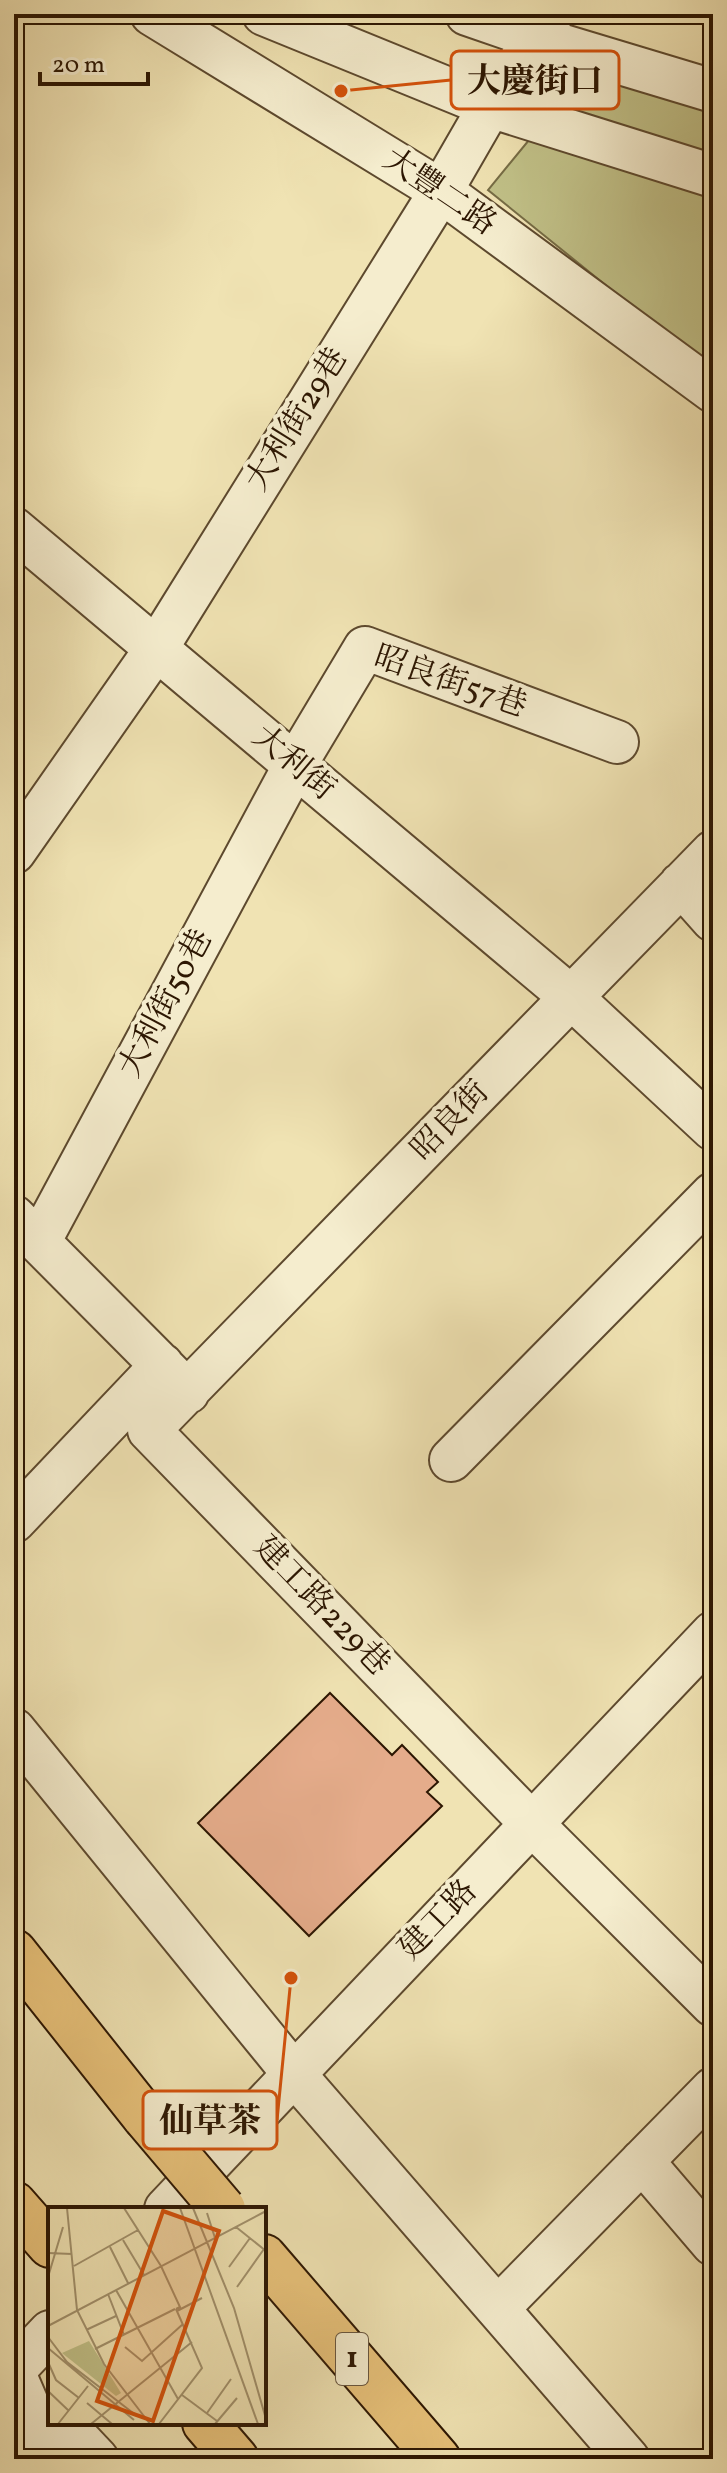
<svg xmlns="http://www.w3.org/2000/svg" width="727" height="2473" font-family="Vollkorn,'Noto Serif TC',serif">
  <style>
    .green { fill: #c1c188; stroke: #766c45; stroke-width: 2 }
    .building { fill: #e5ac8b; stroke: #2c1602; stroke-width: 2 }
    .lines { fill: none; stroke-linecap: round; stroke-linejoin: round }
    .minor-casing { stroke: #5d492e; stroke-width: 46 }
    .highway-casing { stroke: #2c1602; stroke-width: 48 }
    .minor { stroke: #f5edce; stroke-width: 42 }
    .highway { stroke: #e8c27a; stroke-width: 44 }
    .highway-bridge-casing { stroke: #2c1602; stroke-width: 48; stroke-linecap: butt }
    .highway-bridge { stroke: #e8c27a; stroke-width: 44 }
    .labels { text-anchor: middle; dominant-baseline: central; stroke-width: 8; stroke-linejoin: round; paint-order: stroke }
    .shield { fill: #f5edce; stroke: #68563f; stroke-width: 2 }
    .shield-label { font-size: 30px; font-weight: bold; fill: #2c1602 }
    .street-label { font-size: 32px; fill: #2c1602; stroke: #f5edce }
    .inset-road { fill: none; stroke: #a2916c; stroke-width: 2 }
    .view { fill: #d5520b; fill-opacity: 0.15; stroke: #d5520b; stroke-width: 4 }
    .inset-edge { fill: none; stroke: #2c1602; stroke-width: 4 }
    .leader { fill: none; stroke: #d5520b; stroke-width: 3 }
    .callout-dot { fill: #d5520b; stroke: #f5edce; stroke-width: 3 }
    .callout { fill: #f5edce; stroke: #d5520b; stroke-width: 3 }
    .callout-label { font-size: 34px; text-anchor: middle; font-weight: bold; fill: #2c1602 }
  </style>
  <rect width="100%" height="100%" fill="#f0e3b3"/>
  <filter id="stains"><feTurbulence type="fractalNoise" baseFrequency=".0025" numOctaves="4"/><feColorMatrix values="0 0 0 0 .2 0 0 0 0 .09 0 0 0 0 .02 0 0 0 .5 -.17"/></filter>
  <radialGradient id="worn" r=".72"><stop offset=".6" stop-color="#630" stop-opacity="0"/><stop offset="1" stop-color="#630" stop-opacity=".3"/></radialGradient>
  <path class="green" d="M568,64L713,112V163L538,108Z
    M529,140L713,197V372L488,190Z"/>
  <path class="building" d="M330,1693L392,1755L402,1745L438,1782L427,1792L442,1806L309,1936L198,1823Z"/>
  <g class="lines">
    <defs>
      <path id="minor" d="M152,14L441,191L713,391
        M264,14L490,106L713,176
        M467,14L537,38L713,91
        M14,529L572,998L713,1129
        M14,852L156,649L441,191L490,106L552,14
        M713,852L149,1430L532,1824L713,2005
        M681,884L713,920
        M14,1217L188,1392
        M39,1242L295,765L365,648L617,742
        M451,1460L713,1194
        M14,1521L162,1365
        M14,1730L294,2074L628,2459
        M642,2161L713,2244
        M166,2209L713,1633
        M498,2308L713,2089
        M14,2370L50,2332
        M14,2373L45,2445L57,2459
        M63,2423L97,2459"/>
      <path id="highway" d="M14,1952L145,2117
        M14,2204L50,2245
        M264,2257L438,2459
        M205,2423L236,2459"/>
    </defs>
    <use href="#minor" class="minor-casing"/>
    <use href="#highway" class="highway-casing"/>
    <use href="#minor" class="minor"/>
    <use href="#highway" class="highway"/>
    <defs>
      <path id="highway-bridge" d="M145,2117L223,2209"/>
    </defs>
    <use href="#highway-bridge" class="highway-bridge-casing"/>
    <use href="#highway-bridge" class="highway-bridge"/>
  </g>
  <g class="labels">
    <rect class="shield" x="336" y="2333" width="32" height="52" rx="6"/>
    <g class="shield-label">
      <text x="352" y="2359">1</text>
    </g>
    <g class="street-label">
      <text transform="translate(439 193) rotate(34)">大豐二路</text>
      <text transform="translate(298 420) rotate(-58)">大利街29巷</text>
      <text transform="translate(450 683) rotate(19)">昭良街57巷</text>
      <text transform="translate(293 764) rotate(40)">大利街</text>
      <text transform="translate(167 1004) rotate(-62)">大利街50巷</text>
      <text transform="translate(451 1122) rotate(-46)">昭良街</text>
      <text transform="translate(321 1607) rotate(46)">建工路229巷</text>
      <text transform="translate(439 1921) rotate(-46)">建工路</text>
    </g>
  </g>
  <g transform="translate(48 2207)">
    <rect width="218" height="218" fill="#f0e3b3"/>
    <path d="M41,134L73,186L68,189L14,146Z" fill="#c1c188"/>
    <path class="inset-road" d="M19,1L29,103L56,157L102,217M132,1L210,217M145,1L186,101L218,212M159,6L167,31M188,20L218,44M90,23L113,59L132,100L128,102M75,33L96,68M62,40L80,76M0,46L24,47M26,59L90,23L76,1M181,60L202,31M0,70L15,20M189,80L216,42M68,83L130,192M60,87L76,128M129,104L154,91M0,119L218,4M38,123L68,109M0,130L19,155L89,209M77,140L94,154L135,117M0,141L86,213M47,142L127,102M0,155L8,173L31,191M0,184L21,204M134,188L169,214M39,196L64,217M159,206L183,172M10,217L40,179M43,217L144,135M111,217L154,161L128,102M167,217L189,191"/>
    <path class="view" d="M115,4L171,24L105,214L49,194Z"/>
    <rect width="218" height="218" class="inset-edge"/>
  </g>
  <path class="leader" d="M341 91L451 80M291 1978L277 2120"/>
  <g class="callout-dot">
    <circle cx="341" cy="91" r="8"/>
    <circle cx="291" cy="1978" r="8"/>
  </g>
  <g class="callout">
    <rect x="451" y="51" width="168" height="58" rx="8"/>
    <rect x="143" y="2091" width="134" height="58" rx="8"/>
  </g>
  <g class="callout-label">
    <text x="535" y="92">大慶街口</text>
    <text x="210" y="2132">仙草茶</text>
  </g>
  <rect width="727" height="2473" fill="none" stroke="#f0e3b3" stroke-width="48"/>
  <rect x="16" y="16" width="695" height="2441" fill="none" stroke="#2c1602" stroke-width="4"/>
  <rect x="24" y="24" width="679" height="2425" fill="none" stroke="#2c1602" stroke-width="2"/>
  <path d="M40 72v12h108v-12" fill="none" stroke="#2c1602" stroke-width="4"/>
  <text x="52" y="72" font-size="24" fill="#2c1602" stroke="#f5edce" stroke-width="6" paint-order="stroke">20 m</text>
  <rect width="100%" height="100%" filter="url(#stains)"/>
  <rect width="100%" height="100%" fill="url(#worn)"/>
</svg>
